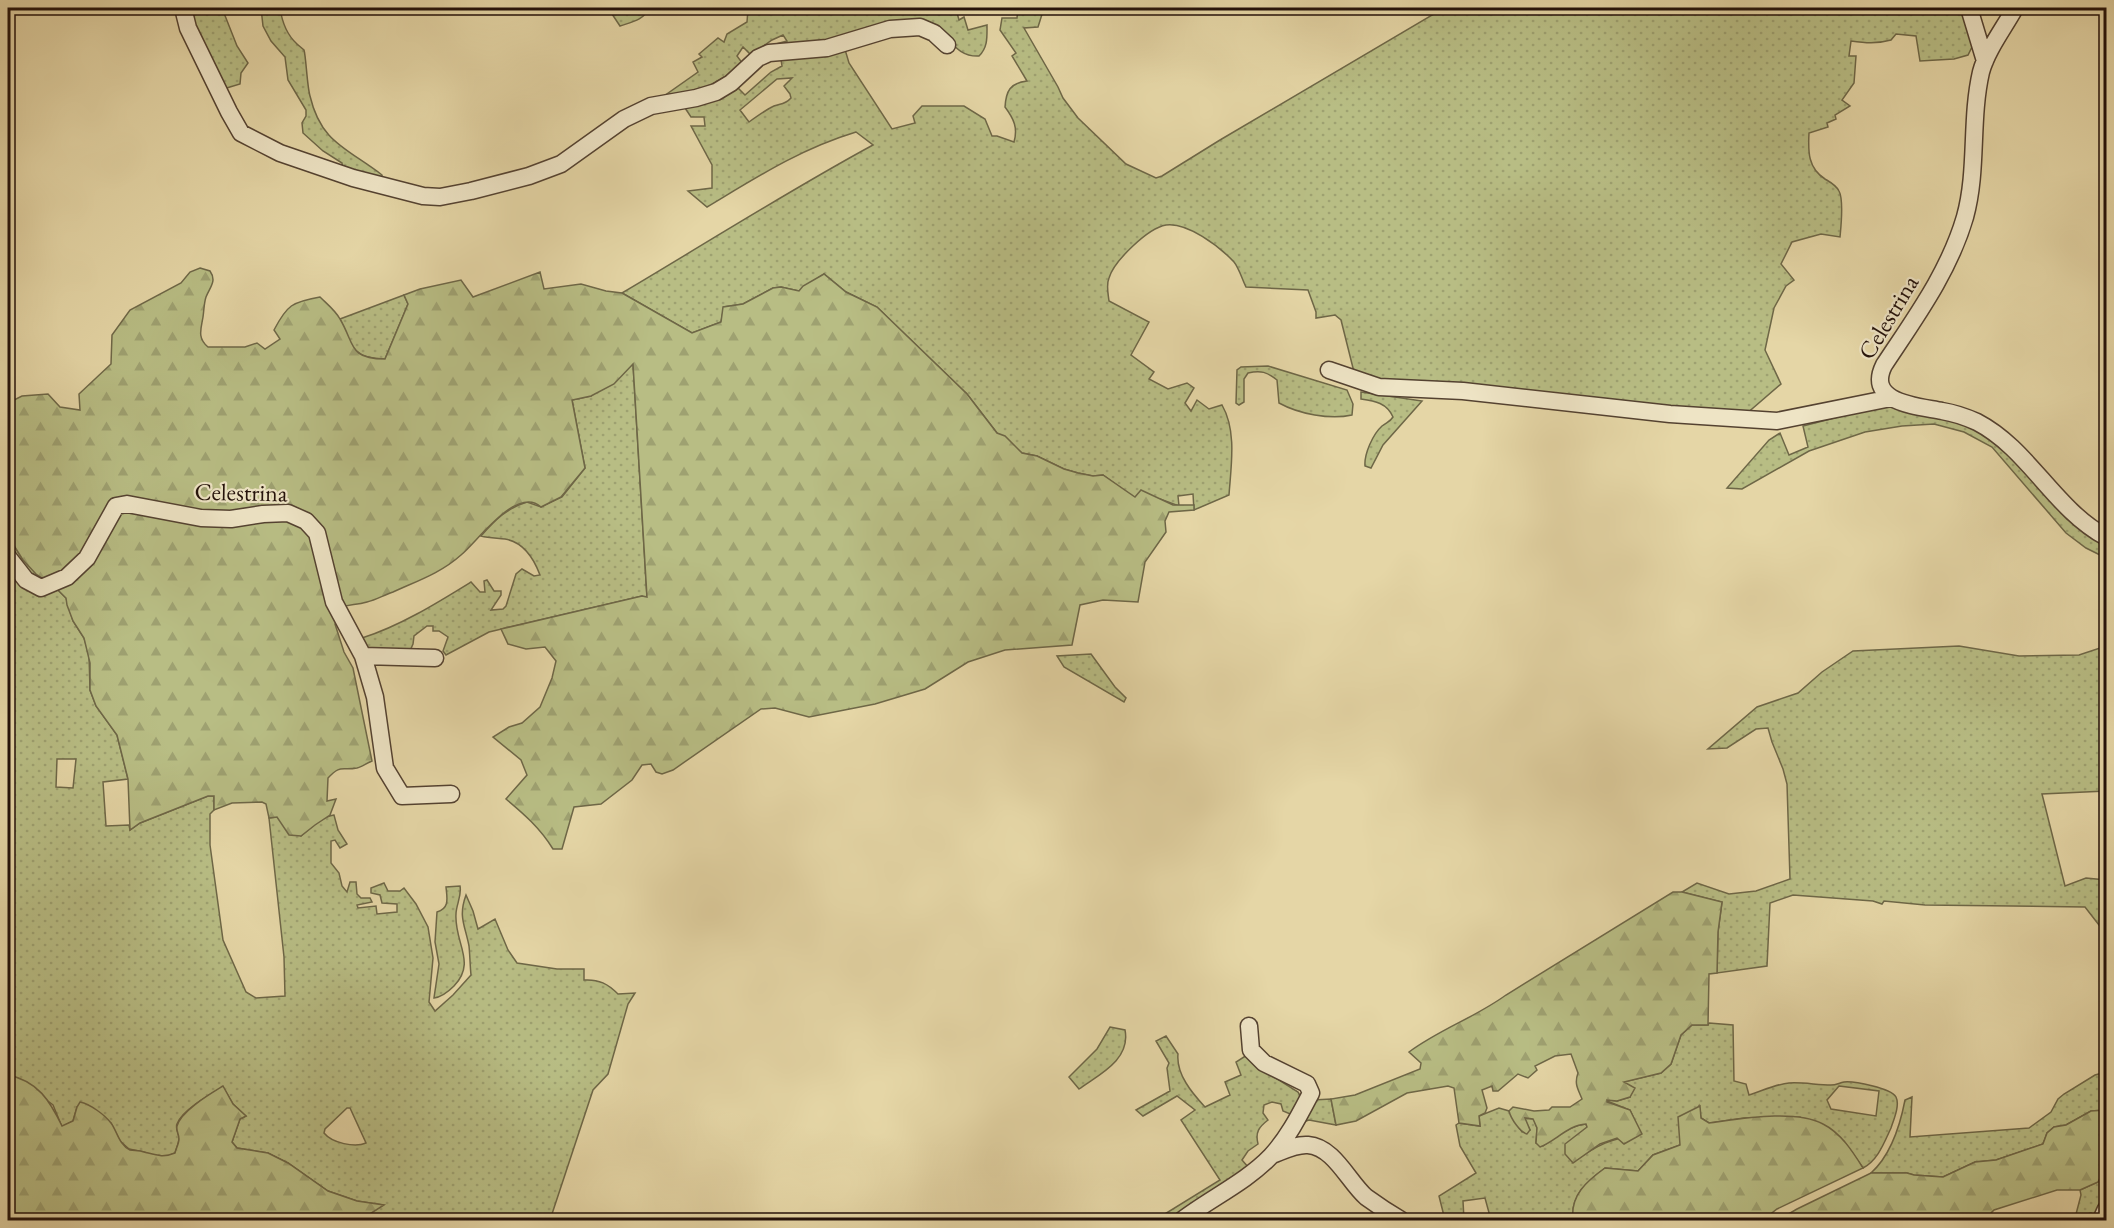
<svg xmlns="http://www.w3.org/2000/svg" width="2114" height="1228" font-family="'EB Garamond',serif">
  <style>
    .grass { fill: url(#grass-dots); stroke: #6e6747; stroke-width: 1.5; fill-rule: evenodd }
    .forest { fill: url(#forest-firs); stroke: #6e6747; stroke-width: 1.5 }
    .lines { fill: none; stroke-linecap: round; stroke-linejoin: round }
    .street-casing { stroke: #544231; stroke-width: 19 }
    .street { stroke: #eee4c5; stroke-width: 16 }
    .labels { text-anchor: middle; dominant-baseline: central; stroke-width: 4.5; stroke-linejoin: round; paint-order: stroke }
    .street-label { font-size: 24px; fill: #23110a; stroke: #eee4c5 }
  </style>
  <defs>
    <pattern id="grass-dots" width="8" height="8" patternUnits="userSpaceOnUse" patternTransform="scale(1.5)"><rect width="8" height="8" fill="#b8bd84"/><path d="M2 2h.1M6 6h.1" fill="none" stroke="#9ea171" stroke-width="1.8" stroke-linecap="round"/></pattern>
    <pattern id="forest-firs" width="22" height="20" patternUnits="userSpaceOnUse" patternTransform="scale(1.5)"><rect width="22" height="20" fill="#b8bd84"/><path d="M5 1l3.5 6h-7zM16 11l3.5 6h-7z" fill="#9ea171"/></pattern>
  </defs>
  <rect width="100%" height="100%" fill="#e5d6a6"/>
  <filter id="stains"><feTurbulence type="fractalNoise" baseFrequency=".00333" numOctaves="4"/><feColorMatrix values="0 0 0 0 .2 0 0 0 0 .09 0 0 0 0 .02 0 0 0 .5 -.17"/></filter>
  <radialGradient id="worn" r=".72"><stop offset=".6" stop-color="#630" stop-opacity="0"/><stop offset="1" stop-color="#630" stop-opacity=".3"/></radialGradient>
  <path class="grass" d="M183,8H222L237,46L248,63L241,73L240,84L220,90Z
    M261,8H280C282,22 286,34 297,44C298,45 303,49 304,50C306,56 307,86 310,96C321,143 347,148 382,175V178L343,171L342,163L323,151L303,133L302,123L306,116V110L288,80L285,57L271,41L263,26Z
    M608,8H649C644,20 632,22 620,26Z
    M782,8H961L956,9L959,20L964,17L968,30L987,25C987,37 988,47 979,56C960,57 952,43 939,31L812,44H776L787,41L783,35L772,40L751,55L743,47L737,56L743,64C716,85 698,93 664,96L698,72L693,62L702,57L699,54L718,38L724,42L727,34L747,22L748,9L770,11Z
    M1018,8H1044L1038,27L1024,28L1058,87L1063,98L1078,118L1126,164L1156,178L1162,176L1220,140L1434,14L1432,8H1965L1975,41L1968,55L1954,59L1920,61L1916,36L1896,34L1891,40C1877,44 1865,43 1851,41L1849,56H1856L1854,83L1842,100L1850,106L1835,115L1836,119L1827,123L1828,127L1809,133C1808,152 1808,168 1825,179C1830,182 1836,185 1839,191C1844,200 1841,226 1840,237L1821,234L1792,242L1781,264L1794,280L1786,286L1774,308L1765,350L1781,384L1738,421L1357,384L1341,320L1335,315L1316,318V312L1308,290L1246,287C1242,279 1239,268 1234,262C1219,246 1187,222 1166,225C1148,228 1114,261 1109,278C1106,285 1108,293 1109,301L1149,322L1131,355L1154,372L1149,379L1168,389L1187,383L1194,388L1185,403L1191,411L1197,400L1209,409L1222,405C1237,431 1231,466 1229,495L1194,510L1193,494L1178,496L1179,506L1160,499L1135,498L1103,475L1093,476L1078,473L1064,469L1037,456L1022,453L997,433L967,394L877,307L846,292L824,274L799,291L781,287L773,288L743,304L724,307L721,322L692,333L622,293C705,244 788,191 873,145L856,132C800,149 757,177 707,207L688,191L712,188V165L691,126H705L704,117H691L681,102L732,82L745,95L771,72L782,66L780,53L844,46L849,63L892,129L915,123L913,116L922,106H964L985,119L992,136H997L1014,142C1018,128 1014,119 1005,107C1006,91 1010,83 1027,81L1012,56L1016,53L1000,30L1002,18H1017ZM792,78L784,86L790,94L791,98C784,106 778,103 770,108C763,112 756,117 749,122L740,110L777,79Z
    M404,295L408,304L385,359C353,359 351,346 340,319Z
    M633,364L647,598L642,596L489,632L446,655L443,651L448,637L439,631H433V626H427L414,636L413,644L409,653L366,659L362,638C400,626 437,603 471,582L480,592H485L484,581L487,580L494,591H501V595L491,610L503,609L506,606L516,574L522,569L534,576L540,575C534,559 523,542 505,539C497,538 489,538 481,536C495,520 507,508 527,502L541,507L562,497L585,468L572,400L591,396Z
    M1268,366L1347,390L1353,404L1352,415C1330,420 1299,414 1279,403L1277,380C1267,372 1261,370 1248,373L1244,379V402L1239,405L1236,403L1237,370L1241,367Z
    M1361,392L1422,401L1383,445L1371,468L1365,466C1364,454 1373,434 1382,426C1387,422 1390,422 1393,417C1387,403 1375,401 1361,399Z
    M1879,403L1943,416L1991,436L2106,541V558L2086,548L2066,533L1992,447L1964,432L1934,424L1902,426L1865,432L1809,451L1742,489L1727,488L1769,440L1780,433L1789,455L1808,447L1803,426L1846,415Z
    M8,536L23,560L54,586L66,598L73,621L84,638L89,654L90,690L96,706L117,735L128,779L103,782L106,826L129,825L130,830L140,823L208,796H214V810L210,814V845L223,940L246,992L256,998L285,996L284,957L269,818L277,817L301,836C311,828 321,817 334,815L338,830L347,844L340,848L335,840L331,841V863L339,873L342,886L347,892L350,882H356L357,894L361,898H370L372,902L357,905L358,908L376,906L377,914L397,912V904L382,903L380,895L371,893V888L384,883L388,891H400L404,888L416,904L428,927L433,958L429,1002L435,1011L453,995L471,975C470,965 470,956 469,946C465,925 458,917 466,895L473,911L478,929L495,919L508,950L517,963L557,969H584V980C599,979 608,984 618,994L635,993L628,1004L608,1074L593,1090L550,1220H370L368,1215L383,1205L357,1201L328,1191L288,1163L268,1153L237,1148L232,1142L240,1119L246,1116L233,1104L223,1087C211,1094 182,1110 177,1124C175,1130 179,1133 179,1138C179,1143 176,1149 175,1153L168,1156H154L144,1152L129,1149L120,1141L111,1123L77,1107L73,1121L62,1127L53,1105L14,1076L8,1075ZM57,759H76L73,788L56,787ZM347,1108H350L366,1143C355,1148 332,1143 324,1133L325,1129Z
    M1959,646L2019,656L2079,655L2106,646V791L2042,794L2065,886L2086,878L2106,880V934L2085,907L1925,905L1884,901L1882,904L1873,901L1793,895L1770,903L1767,966L1717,973L1718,932L1722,902L1682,892L1697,883L1729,894L1756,891L1790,879L1787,784L1783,769L1772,742L1768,728L1756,729L1727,748L1708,749L1757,707L1798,693L1822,672L1853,651Z
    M1091,654L1115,687L1126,698L1124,702L1064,667L1057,656Z
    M460,886C462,896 456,905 456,914C454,943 477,962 454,986C448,992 442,997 434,998L439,964L435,942L437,912C450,908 447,898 446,887Z
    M1709,1023L1733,1025L1734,1081L1746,1084L1749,1095C1762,1091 1776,1084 1789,1083C1803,1082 1817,1085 1831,1085C1836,1085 1839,1083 1844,1082C1854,1081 1891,1088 1896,1097C1900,1105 1894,1119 1891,1128C1884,1143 1878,1160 1863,1168L1844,1141L1800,1117L1744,1118L1709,1123L1701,1118L1699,1106L1680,1145L1653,1155L1638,1171L1605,1168C1587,1181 1570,1196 1573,1220H1491L1485,1198L1463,1201L1464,1220H1445L1439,1196L1476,1173L1460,1146L1456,1125L1459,1123L1480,1126L1479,1116L1499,1108L1509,1111L1522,1132L1530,1130L1524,1118L1534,1119L1537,1128L1536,1143L1543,1146C1555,1137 1571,1125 1586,1124L1587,1127L1573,1162C1599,1144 1610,1139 1641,1134L1630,1110L1607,1101V1100L1617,1101L1630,1097L1623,1082L1661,1073L1671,1064L1681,1035L1692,1025H1708ZM1839,1086L1879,1091L1876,1116L1831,1109L1827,1100Z
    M1110,1027L1125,1030C1131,1060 1098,1075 1079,1089L1069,1077L1097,1049Z
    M1166,1036L1178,1054C1176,1074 1192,1093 1205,1107L1230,1095L1225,1082L1241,1075L1236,1062L1247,1055L1260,1068L1298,1092L1301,1097L1295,1116L1283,1111L1281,1104L1272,1102L1264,1105L1263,1113L1268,1120C1259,1127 1255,1132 1258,1144L1248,1151L1242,1160L1248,1167L1177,1220H1155L1220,1180L1181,1120L1195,1110L1177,1096L1143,1116L1136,1110L1170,1091L1167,1068L1169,1063L1156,1041Z
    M2106,1072V1110L2091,1111L2066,1125L2054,1127L2047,1133L2043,1144L1996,1160L1975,1162L1943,1177L1914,1175L1907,1173H1871C1891,1155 1900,1126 1905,1100L1912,1097L1910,1137L2029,1128L2051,1112L2058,1099L2064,1094L2095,1075Z
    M1331,1099L1336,1125L1309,1120L1297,1124L1313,1100Z
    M2106,1165V1198L2094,1218L2091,1213L2075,1218L2081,1195L2080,1190L2098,1182Z"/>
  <path class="forest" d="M200,268L210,271C217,281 210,287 206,297C204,303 204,310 203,317C201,329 197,338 208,347H245L257,343L265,349L280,339L274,330C287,305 292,302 320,297C327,304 335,310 340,319C355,344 348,359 385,359L408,304L404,295L420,289L461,280L473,297L540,272L544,289L581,284L606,291L622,293L692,333L721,322L723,307L743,304L773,288L781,287L799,291L803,286L824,274L846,292L877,307L967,394L997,433L1005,436L1022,453L1037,456L1064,469L1078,473L1093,476L1103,475L1135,497L1141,490L1173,505H1194V510L1169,512L1165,521L1166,532L1145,562L1138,602L1103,600L1080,605L1072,645L1005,650L968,662L925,689L875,704L809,717L775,708L761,709L673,770L662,774L656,772L651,764L642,765L632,780L601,804L574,807L562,849H553C540,828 524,814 506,799L527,775L521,760L493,737L509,727L522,723L540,707L552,678L556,661L545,647L526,649L508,644L501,629L642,596L647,597L633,364L614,384L591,396L572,400L585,468L561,497L541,507C517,485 478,541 461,555C441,573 417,581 393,592C384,595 376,600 367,602C354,606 350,603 336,609L339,621L335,624L344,652L353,668L372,761C367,763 361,767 357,768C341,771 341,764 328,778L327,801L336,799L330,815L315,825L301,836L289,835L277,817L269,818L266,804L262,802L232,803L214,810V796H208L140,823L130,830L128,779L117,735L96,706L90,690V663L84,638L73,621L67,605L66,598L54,586L36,574L23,560L8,536V403L22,396L48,394L60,407L80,410L79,394L111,364L112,335L130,310L181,283L190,272Z
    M1673,892H1682L1722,902L1718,932L1717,973L1709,974L1708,1025H1692L1681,1035L1671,1064L1661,1073L1624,1082L1635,1088L1630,1097L1617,1101L1607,1100V1102L1630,1110L1642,1134L1624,1144L1617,1138L1600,1144L1573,1163L1565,1154V1144L1587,1127L1586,1124C1568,1125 1556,1141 1540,1147L1536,1143L1537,1128L1533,1119L1525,1118L1530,1130L1527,1134C1520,1132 1511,1119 1509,1111L1513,1107L1534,1111L1549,1110L1552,1107H1570L1582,1099C1578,1089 1574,1084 1578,1073L1571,1054L1555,1056L1535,1066L1537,1070L1528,1078L1518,1074L1498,1091H1493L1492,1086L1482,1090L1487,1108L1485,1113L1479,1116L1480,1126L1459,1123L1454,1088L1448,1086L1407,1093L1356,1121L1336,1125L1331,1099L1355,1095L1420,1069L1421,1063L1409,1052C1440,1029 1476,1017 1506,995Z
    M8,1075C38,1081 50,1101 62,1126L73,1121L77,1107L80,1102C90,1104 105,1115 111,1123C117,1131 119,1145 130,1150C134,1151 139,1150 144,1152C156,1155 163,1158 175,1153C176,1149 179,1143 179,1139C179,1134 176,1131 177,1126C181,1111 210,1094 223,1086L233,1104L246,1116L240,1119L232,1142L237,1148L268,1153L288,1163L328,1191L357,1201L384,1205L368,1215L370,1220H8Z
    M1700,1106L1701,1118L1709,1123C1740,1119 1795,1109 1823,1124C1841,1133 1853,1152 1863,1168L1777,1209L1763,1220H1573C1570,1195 1587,1181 1605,1168L1638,1171L1653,1155L1680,1145L1678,1117Z
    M2106,1110V1165L2098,1182L2080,1190H2057L1994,1210L1984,1220H1778L1797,1209L1871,1173H1907L1914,1175L1943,1177L1975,1162L1996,1160L2043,1144L2047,1133L2054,1127L2066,1125L2091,1111Z"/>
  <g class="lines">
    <defs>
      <path id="street" d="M183,8L188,28L229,112L241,133L280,153L353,178L423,196L440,197L471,191L529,176L561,164L624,119L651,106L696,98L716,92L731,83L758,58L769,53L827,48L890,29L920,27L934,33L947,45
        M1969,8L1985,61
        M2015,8C2004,28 1987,50 1981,72C1970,120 1978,170 1965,217C1949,272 1915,318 1884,365C1865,403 1918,406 1942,411C1954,413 1966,417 1977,422C2029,449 2054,509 2106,537
        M1329,370L1379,387L1463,391L1670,414L1777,421L1891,398
        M8,557L26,580L41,588L67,577L87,558L116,506L127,504L201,518L231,519L263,514L288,513L306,521L317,533L334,602L363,656L375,697L385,768L402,796L451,794
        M363,656L435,658
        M1272,1155C1283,1151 1296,1144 1308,1145C1334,1147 1348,1181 1366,1197C1377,1205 1389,1213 1401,1220
        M1182,1220C1211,1198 1246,1182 1271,1156C1288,1138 1300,1114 1311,1093L1307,1084L1264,1063L1251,1050L1249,1026
        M2101,1220L2106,1209"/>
    </defs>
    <use href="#street" class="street-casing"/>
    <use href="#street" class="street"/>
  </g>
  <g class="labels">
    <g class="street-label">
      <text transform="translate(1888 317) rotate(-59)">Celestrina</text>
      <text transform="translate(241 492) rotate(1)">Celestrina</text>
    </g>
  </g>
  <rect width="2114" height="1228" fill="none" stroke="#e5d6a6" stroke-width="30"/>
  <rect x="9" y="9" width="2096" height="1210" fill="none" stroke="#23110a" stroke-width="3"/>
  <rect x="15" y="15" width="2084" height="1198" fill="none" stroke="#23110a" stroke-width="1.5"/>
  <rect width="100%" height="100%" filter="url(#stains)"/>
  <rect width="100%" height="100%" fill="url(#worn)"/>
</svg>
